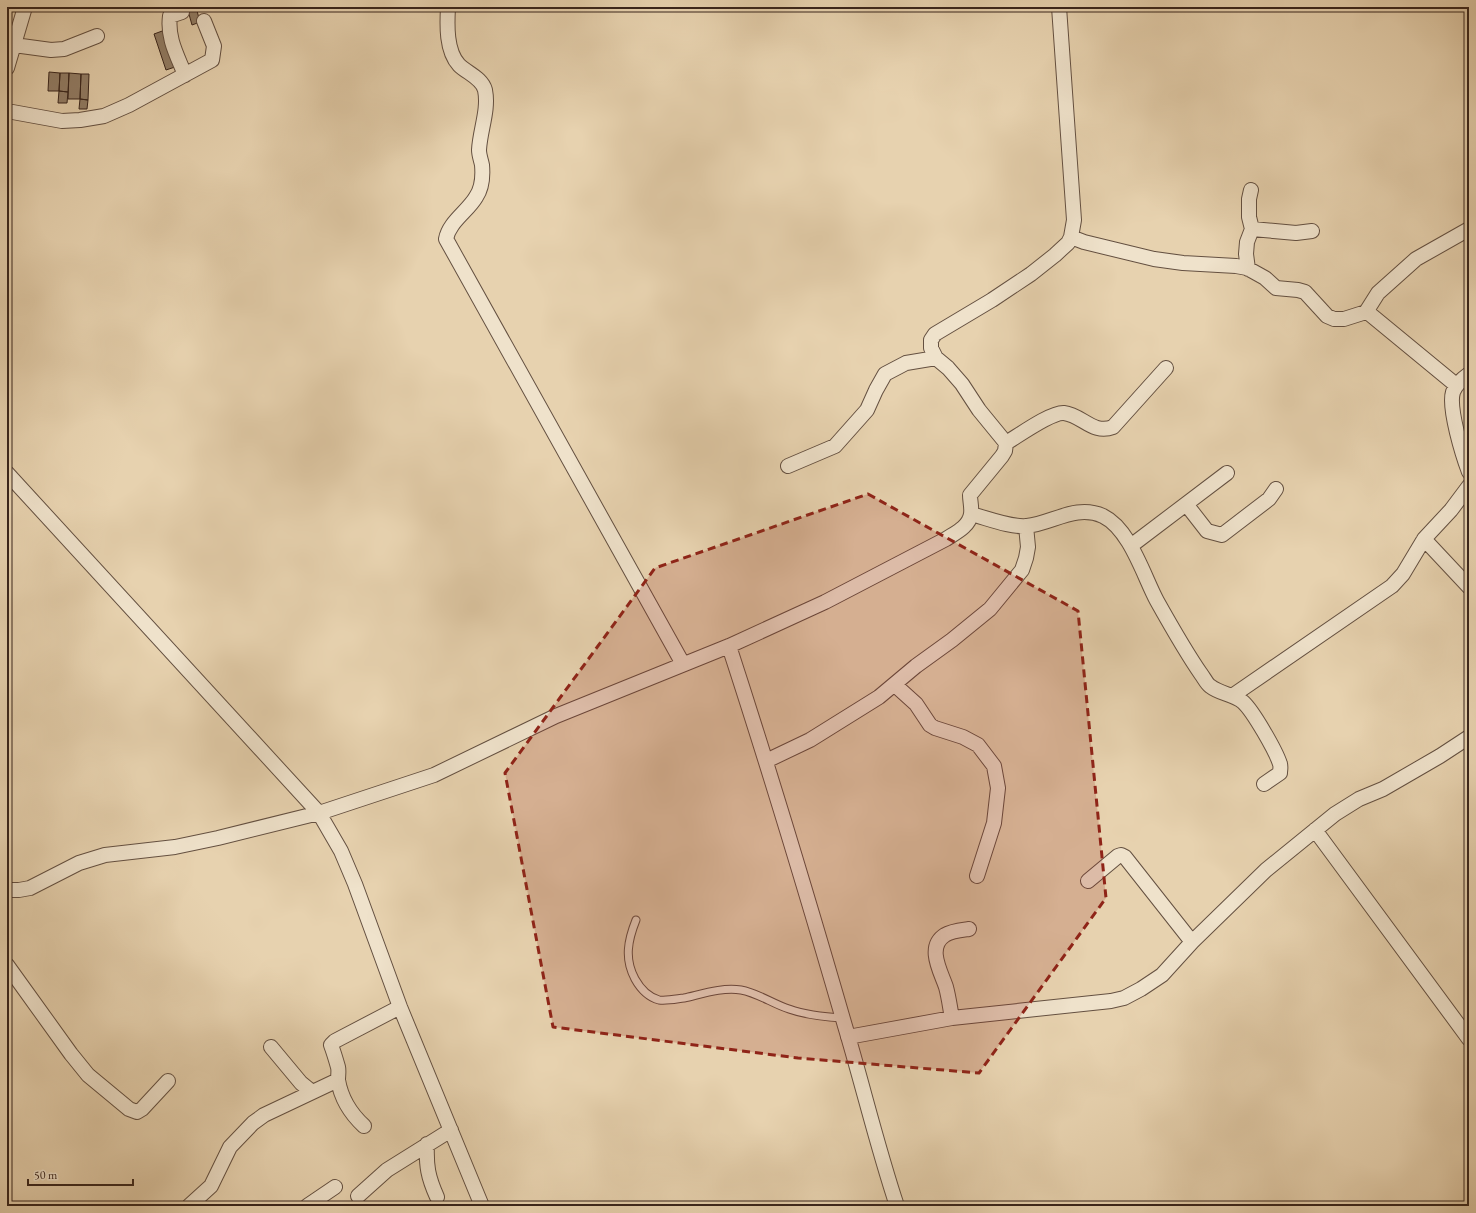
<svg xmlns="http://www.w3.org/2000/svg" width="1476" height="1213" font-family="'EB Garamond',serif">
  <style>
    .building { fill: #937f68; stroke: #39251c }
    .lines { fill: none; stroke-linecap: round; stroke-linejoin: round }
    .service-casing { stroke: #645041; stroke-width: 9 }
    .minor-casing { stroke: #645041; stroke-width: 16 }
    .service { stroke: #efe2cb; stroke-width: 7 }
    .minor { stroke: #efe2cb; stroke-width: 14 }
    .marked { fill: #8f2418; fill-opacity: 0.2; stroke: #8f2418; stroke-width: 3; stroke-dasharray: 8 5; stroke-linejoin: round }
  </style>
  <rect width="100%" height="100%" fill="#e7d2af"/>
  <filter id="stains"><feTurbulence type="fractalNoise" baseFrequency=".005" numOctaves="4"/><feColorMatrix values="0 0 0 0 .2 0 0 0 0 .09 0 0 0 0 .02 0 0 0 .5 -.17"/></filter>
  <radialGradient id="worn" r=".72"><stop offset=".6" stop-color="#630" stop-opacity="0"/><stop offset="1" stop-color="#630" stop-opacity=".3"/></radialGradient>
  <path class="building" d="M187,7H196L200,22L192,25Z
    M165,30L178,66L166,70L154,34Z
    M49,72L60,73L59,91H48Z
    M60,73H69L68,92L59,91Z
    M69,73L81,74L80,99H68Z
    M81,74H89L88,100L80,99Z
    M59,91L68,92L67,103H58Z
    M80,99L88,100L87,109H79Z"/>
  <g class="lines">
    <defs>
      <path id="service" d="M636,920C628,940 624,959 635,979C640,988 648,997 659,1000C667,1001 676,999 684,998C702,994 722,987 741,990C758,993 773,1004 789,1009C806,1015 825,1017 843,1018"/>
      <path id="minor" d="M448,7C447,25 446,51 459,65C467,73 482,78 485,90C489,110 480,130 479,150C479,155 481,160 482,165C483,176 482,188 476,197C468,211 449,222 446,239L683,664
        M182,12L170,16C167,38 177,55 185,75
        M14,45L51,50L64,49L97,36
        M7,68L25,7
        M7,111L62,121L80,120L104,116L129,105L212,60L214,46L204,21
        M1252,229L1296,233L1312,231
        M1071,237L1084,242L1154,259L1183,263L1236,266L1247,268L1265,278L1276,288L1298,290L1305,292L1327,316L1334,319H1344L1366,312L1371,315L1456,385
        M1248,269L1246,254L1247,242L1252,229L1249,217V199L1251,190
        M1366,312L1378,293L1416,259L1469,229
        M1469,374C1462,379 1456,384 1453,392C1448,408 1463,456 1469,472
        M1006,443C1018,436 1051,412 1064,413C1082,415 1093,435 1113,427L1166,368
        M788,466L835,446L867,410L876,390L885,374L906,363L936,358
        M7,473L319,813L341,851L355,884L400,1007L482,1206
        M1186,504L1207,531L1222,535L1269,499L1276,489
        M971,514C987,518 1011,528 1027,526C1053,523 1076,504 1103,516C1130,529 1144,577 1157,601C1171,626 1185,651 1201,674C1204,678 1207,684 1210,686C1220,694 1233,694 1243,702C1253,711 1276,751 1280,764C1281,767 1280,770 1280,773L1264,784
        M1424,539L1469,587
        M1132,545L1227,473
        M729,646C770,772 808,898 845,1026C863,1086 877,1146 897,1206
        M895,685L916,704L930,725L935,728L963,737L978,745L994,766L998,788L994,823L977,876
        M1232,696L1392,586L1403,574L1424,539L1451,510L1469,486
        M766,761L810,740L879,697L916,666L952,640L990,609L1022,570L1026,558L1028,547L1026,526
        M1315,830L1469,1039
        M1088,881L1118,856L1121,855L1125,857L1192,942
        M7,890H19L30,888L79,863L105,855L175,847L218,838L319,813L434,775L556,716L729,646L825,602L946,539C955,533 969,527 971,514C972,508 970,501 970,495L1002,456L1005,451L1006,443L979,410L962,384L948,368L936,358L931,348V340L935,334L992,300L1031,274L1055,255L1068,243L1071,237L1074,220L1059,7
        M7,965L71,1054L88,1075L129,1109L137,1112L142,1109L168,1081
        M952,1018C950,1008 949,998 946,987C941,972 926,947 945,935C951,931 962,930 969,929
        M848,1037L952,1018L1111,1001L1124,998L1141,989L1162,975L1192,942L1266,870L1335,814L1359,799L1383,789L1440,756L1469,737
        M271,1047L301,1083L312,1092
        M364,1126C351,1114 341,1098 338,1080C338,1075 339,1071 338,1067C336,1060 334,1053 331,1045L335,1041L400,1007
        M427,1144C426,1166 428,1177 437,1197
        M358,1196L387,1170L451,1130
        M189,1206L211,1186L230,1147L253,1123L264,1115L338,1080
        M307,1206L335,1187"/>
    </defs>
    <use href="#service" class="service-casing"/>
    <use href="#minor" class="minor-casing"/>
    <use href="#service" class="service"/>
    <use href="#minor" class="minor"/>
  </g>
  <path class="marked" d="M868,494L1078,611L1106,898L979,1073L798,1058L553,1027L505,773L655,568Z"/>
  <rect width="1476" height="1213" fill="none" stroke="#e7d2af" stroke-width="24"/>
  <rect x="8" y="8" width="1460" height="1197" fill="none" stroke="#39251c" stroke-width="2"/>
  <rect x="12" y="12" width="1452" height="1189" fill="none" stroke="#39251c"/>
  <path d="M28 1179v6h105v-6" fill="none" stroke="#39251c" stroke-width="2"/>
  <text x="34" y="1179" font-size="12" fill="#39251c" stroke="#efe2cb" stroke-width="3" paint-order="stroke">50 m</text>
  <rect width="100%" height="100%" filter="url(#stains)"/>
  <rect width="100%" height="100%" fill="url(#worn)"/>
</svg>
